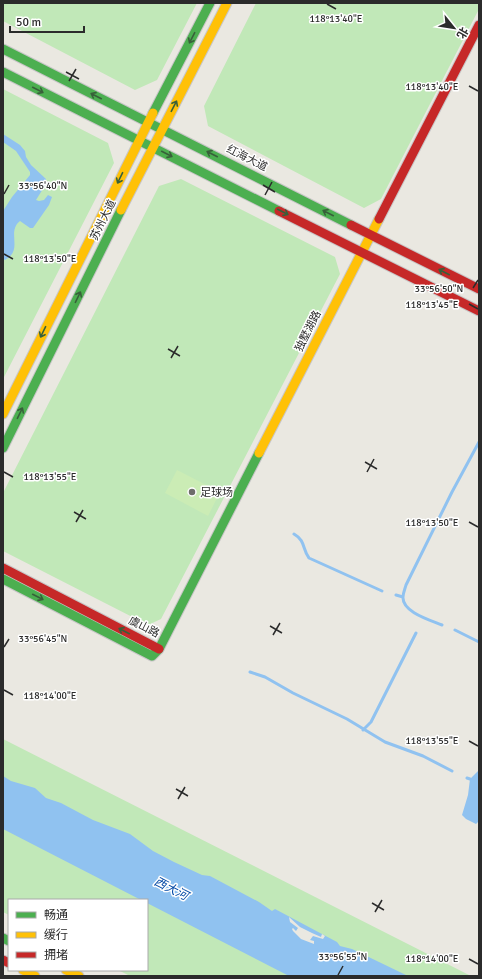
<svg xmlns="http://www.w3.org/2000/svg" width="482" height="979" font-family="Signika,'Noto Sans SC',sans-serif">
  <style>
    .green { fill: #c1e8b8 }
    .pitch { fill: #cbecb5 }
    .water { fill: #90c2f0 }
    .pier { fill: #eae8e1 }
    .lines { fill: none; stroke-linecap: round; stroke-linejoin: round }
    .stream { stroke: #90c2f0; stroke-width: 3 }
    .fast-casing { stroke: #c8c6c7; stroke-width: 11 }
    .slow-casing { stroke: #c8c6c7; stroke-width: 11 }
    .jam-casing { stroke: #c8c6c7; stroke-width: 11 }
    .fast { stroke: #4caf50; stroke-width: 9 }
    .slow { stroke: #ffc107; stroke-width: 9 }
    .jam { stroke: #c62828; stroke-width: 9 }
    .oneway { stroke: #38603a }
    .ticks { fill: none; stroke: #2b2b2b; stroke-width: 1.5 }
    .poi-dot { fill: #6e6d6b; stroke: #fff; stroke-width: 1.5 }
    .labels { text-anchor: middle; dominant-baseline: central; stroke-width: 3; stroke-linejoin: round; paint-order: stroke }
    .street-label { font-size: 11px; fill: #2b2b2b; stroke: #fff }
    .poi-label { font-size: 11px; fill: #2b2b2b; stroke: #fff; text-anchor: start }
    .water-label { font-size: 12px; font-style: italic; fill: #054aa6; stroke: #fff }
    .ticks-label { font-size: 10px; text-anchor: middle; fill: #2b2b2b; stroke: #fff; stroke-width: 3; stroke-linejoin: round; paint-order: stroke }
  </style>
  <rect width="100%" height="100%" fill="#eae8e1"/>
  <path class="green" d="M3,3H197L157,80L135,90L3,21Z
    M256,3H479V9L381,199L364,208L208,126L204,106Z
    M3,89L108,143L114,163L3,379Z
    M181,179L335,257L340,274L161,619L148,625L3,551V493L159,186Z
    M3,739L471,976H130L118,970H147V900H9V915L3,912Z"/>
  <path class="pitch" d="M177,470L220,492L208,516L165,493Z"/>
  <path class="water" d="M3,134L20,145L25,151L26,157L31,165L46,179V184L36,200L39,201L44,200L48,195L52,197L49,205L33,228H30L20,221C6,232 24,250 5,260L3,259V211L12,197L30,175V172L16,151L3,142Z
    M479,770V821L476,824L466,819L462,815L468,795L470,779Z
    M3,776L11,781L35,788L46,798L61,803L93,820L130,834L153,851L174,862L202,875L210,876L259,902L272,911L275,909L337,942L340,946L352,949L406,975L289,976L147,903V900H141L3,829Z"/>
  <path class="pier" d="M289,917L300,927L312,933L321,937L322,934L325,936L323,939L313,936L310,940L314,941V944L301,939L293,931L292,929L293,928L296,931L298,928L290,922Z"/>
  <g class="lines">
    <path class="stream" d="M294,534C306,541 302,549 309,558L382,591
      M396,595L403,597
      M442,625C430,620 402,612 403,597C403,593 405,589 406,585L452,492L479,442
      M455,630L479,642
      M250,672L265,677L293,693L347,719L385,742L423,756L452,771
      M363,730L371,722L416,633
      M467,778L470,779"/>
    <defs>
      <path id="fast" d="M3,49L351,225
        M3,72L279,211
        M153,113L210,3
        M3,448L121,210
        M3,579L152,656L159,649L259,453
        M3,938L9,941"/>
      <path id="slow" d="M121,210L227,3
        M3,414L153,113
        M259,453L379,219
        M23,970L35,976
        M66,970L79,976"/>
      <path id="jam" d="M279,211L479,311
        M379,219L479,25
        M351,225L479,289
        M3,568L159,649
        M3,960L9,963"/>
    </defs>
    <use href="#fast" class="fast-casing"/>
    <use href="#slow" class="slow-casing"/>
    <use href="#jam" class="jam-casing"/>
    <use href="#fast" class="fast"/>
    <use href="#slow" class="slow"/>
    <use href="#jam" class="jam"/>
  </g>
  <defs><path id="oneway-shaft" d="M-6 0H5M1.5-3L5.5 0L1.5 3" fill="none" stroke-width="1.6" stroke-linecap="round" stroke-linejoin="round"/></defs>
  <g class="oneway">
    <use href="#oneway-shaft" transform="translate(192 38) rotate(117)"/>
    <use href="#oneway-shaft" transform="translate(38 90) rotate(27)"/>
    <use href="#oneway-shaft" transform="translate(96 96) rotate(-153)"/>
    <use href="#oneway-shaft" transform="translate(174 106) rotate(-63)"/>
    <use href="#oneway-shaft" transform="translate(167 154) rotate(27)"/>
    <use href="#oneway-shaft" transform="translate(212 154) rotate(-153)"/>
    <use href="#oneway-shaft" transform="translate(120 178) rotate(116)"/>
    <use href="#oneway-shaft" transform="translate(283 212) rotate(27)"/>
    <use href="#oneway-shaft" transform="translate(328 213) rotate(-153)"/>
    <use href="#oneway-shaft" transform="translate(444 272) rotate(-153)"/>
    <use href="#oneway-shaft" transform="translate(78 297) rotate(-64)"/>
    <use href="#oneway-shaft" transform="translate(43 332) rotate(116)"/>
    <use href="#oneway-shaft" transform="translate(20 413) rotate(-64)"/>
    <use href="#oneway-shaft" transform="translate(38 597) rotate(27)"/>
    <use href="#oneway-shaft" transform="translate(124 631) rotate(-153)"/>
  </g>
  <path class="ticks" d="M327,4L336,9M66,72L79,79M69,81L76,69M469,86L478,91M263,185L275,192M4,194L9,185M265,195L272,182M4,254L13,259M473,288L478,280M469,304L478,309M168,349L180,356M171,358L178,346M365,462L377,469M4,472L13,477M367,472L374,459M74,512L86,519M76,522L83,510M469,522L478,527M270,626L282,633M273,635L280,623M4,647L9,639M4,690L13,695M469,741L478,746M176,789L188,796M178,799L185,787M372,903L384,910M375,912L382,900M469,959L478,964M338,975L343,966"/>
  <circle class="poi-dot" cx="192" cy="492" r="4"/>
  <g class="labels">
    <g class="street-label">
      <text transform="translate(247 158) rotate(27)">红海大道</text>
      <text transform="translate(103 220) rotate(-64)">苏州大道</text>
      <text transform="translate(308 331) rotate(-63)">独墅湖路</text>
      <text transform="translate(144 627) rotate(27)">虞山路</text>
    </g>
    <g class="poi-label">
      <text x="200" y="492">足球场</text>
    </g>
    <g class="water-label">
      <text transform="translate(171 889) rotate(27)">西大河</text>
    </g>
  </g>
  <g class="ticks-label">
    <text x="336" y="22">118°13'40"E</text>
    <text x="432" y="90">118°13'40"E</text>
    <text x="43" y="189">33°56'40"N</text>
    <text x="50" y="262">118°13'50"E</text>
    <text x="439" y="292">33°56'50"N</text>
    <text x="432" y="308">118°13'45"E</text>
    <text x="50" y="480">118°13'55"E</text>
    <text x="432" y="526">118°13'50"E</text>
    <text x="43" y="642">33°56'45"N</text>
    <text x="50" y="699">118°14'00"E</text>
    <text x="432" y="744">118°13'55"E</text>
    <text x="343" y="960">33°56'55"N</text>
    <text x="432" y="962">118°14'00"E</text>
  </g>
  <rect width="482" height="979" fill="none" stroke="#2b2b2b" stroke-width="8"/>
  <rect x="8" y="899" width="140" height="72" fill="#ffffff" stroke="#aaaaaa"/>
  <rect x="16" y="912" width="20" height="6" fill="#4caf50" stroke="#aaaaaa"/>
  <text x="44" y="919" font-size="12" fill="#2b2b2b">畅通</text>
  <rect x="16" y="932" width="20" height="6" fill="#ffc107" stroke="#aaaaaa"/>
  <text x="44" y="939" font-size="12" fill="#2b2b2b">缓行</text>
  <rect x="16" y="952" width="20" height="6" fill="#c62828" stroke="#aaaaaa"/>
  <text x="44" y="959" font-size="12" fill="#2b2b2b">拥堵</text>
  <g transform="translate(454 28) rotate(120)" stroke="#ffffff" stroke-width="3" paint-order="stroke">
  <path d="M0-3L7 15L0 10L-7 15Z" fill="#2b2b2b"/>
  <text y="-6" font-size="11" font-weight="bold" text-anchor="middle" fill="#2b2b2b">北</text>
  </g>
  <path d="M10 26v6h74v-6" fill="none" stroke="#2b2b2b" stroke-width="2"/>
  <text x="16" y="26" font-size="12" fill="#2b2b2b" stroke="#ffffff" stroke-width="3" paint-order="stroke">50 m</text>
</svg>
